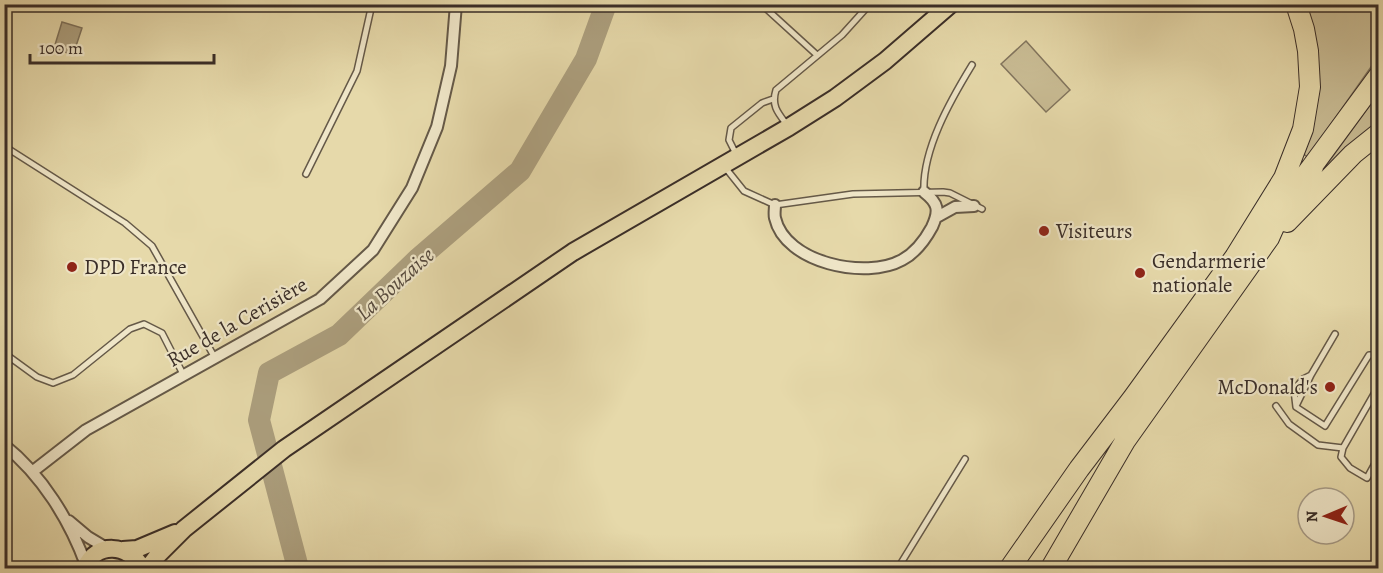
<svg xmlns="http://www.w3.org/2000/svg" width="1383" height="573" font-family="Alegreya,serif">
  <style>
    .green { fill: #c9bc94; stroke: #82755e; stroke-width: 1.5 }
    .water { fill: #ac9f7e; stroke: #7e725c; stroke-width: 1.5 }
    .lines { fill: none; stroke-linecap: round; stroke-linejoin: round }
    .river { stroke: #ac9f7e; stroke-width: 22 }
    .service-casing { stroke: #655948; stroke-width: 8 }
    .minor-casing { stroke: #655948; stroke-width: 14 }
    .primary-casing { stroke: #3a2e28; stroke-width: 20 }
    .motorway-casing { stroke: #3a2e28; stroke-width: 22 }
    .service { stroke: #efe6c8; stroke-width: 5 }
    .minor { stroke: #efe6c8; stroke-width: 10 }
    .primary { stroke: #e6d9aa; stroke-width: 16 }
    .motorway { stroke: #e6d9aa; stroke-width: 20 }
    .poi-dot { fill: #8f2418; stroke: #efe6c8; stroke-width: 2 }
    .labels { text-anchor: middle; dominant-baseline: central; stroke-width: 4.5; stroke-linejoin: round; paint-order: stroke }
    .poi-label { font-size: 21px; fill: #3a2e28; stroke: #efe6c8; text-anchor: start }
    .street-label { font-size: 21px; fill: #3a2e28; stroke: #efe6c8 }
    .water-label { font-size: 22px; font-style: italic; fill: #564a3e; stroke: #efe6c8 }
  </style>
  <rect width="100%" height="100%" fill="#e6d9aa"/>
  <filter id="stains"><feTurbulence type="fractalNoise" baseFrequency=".00333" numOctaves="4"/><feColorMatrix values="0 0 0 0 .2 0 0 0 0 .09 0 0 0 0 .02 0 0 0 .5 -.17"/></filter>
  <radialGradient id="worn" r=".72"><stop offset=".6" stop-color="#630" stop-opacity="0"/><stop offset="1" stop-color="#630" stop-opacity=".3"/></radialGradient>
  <path class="green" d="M1301,5H1378V57L1308,157L1301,153Z
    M1026,41L1070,90L1046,112L1001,64Z
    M1378,94V128L1329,170L1325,167Z"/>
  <path class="water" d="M62,22L82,28L73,55L54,48Z"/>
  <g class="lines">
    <path class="river" d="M298,568L259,420L269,373L339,335L419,258L520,171L586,59L606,4"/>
    <defs>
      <path id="service" d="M761,4L817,55
        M788,126C778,113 771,106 776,90L842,35L870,4
        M4,146L125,223L152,246L215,358
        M736,154L729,140L731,128L762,103L773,99
        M724,166L744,191L775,205L853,194L943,192L950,193L982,209
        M306,174L357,71L372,4
        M924,192C922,150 950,101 972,65
        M1335,334L1311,375L1303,379L1294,390L1296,407L1325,426L1369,355H1378
        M4,353L37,377L53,383L73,375L130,329L144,324L162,333L184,376
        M1276,406L1289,424L1318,445L1343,448L1378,387
        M1296,406L1311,375
        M1343,448L1341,457L1350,468L1367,478L1378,458
        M898,568L965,459"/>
      <path id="minor" d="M775,205C775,209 774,214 775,218C785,263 866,280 902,260C915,253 925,240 932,227C940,210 938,203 924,192
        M937,217L955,207L974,206
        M4,445C42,475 70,521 86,565
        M32,472L86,430L320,299L373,250L412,188L437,127L451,66L456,4
        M69,521L88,537L108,549"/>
      <path id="primary" d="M123,550L137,549L175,533
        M85,568C96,541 129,544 142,568
        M148,568L158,555L184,529L284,449L573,252L789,127L835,98L885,61L951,4"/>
      <path id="motorway" d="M1305,176L1378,77
        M1287,222L1353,154L1378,134
        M1010,568L1079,469L1133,398L1235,257L1284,178L1303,129L1310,87L1308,51L1304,29L1296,4
        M1051,568L1125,441L1269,238L1277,220L1313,167"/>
    </defs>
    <use href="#service" class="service-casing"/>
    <use href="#minor" class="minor-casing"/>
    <use href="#primary" class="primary-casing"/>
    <use href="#motorway" class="motorway-casing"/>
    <use href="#service" class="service"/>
    <use href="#minor" class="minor"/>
    <use href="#primary" class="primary"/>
    <use href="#motorway" class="motorway"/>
  </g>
  <g class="poi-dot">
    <circle cx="1044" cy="231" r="6"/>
    <circle cx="72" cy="267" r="6"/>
    <circle cx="1140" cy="273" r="6"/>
    <circle cx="1330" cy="387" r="6"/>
  </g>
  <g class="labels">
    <g class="poi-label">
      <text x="1056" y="231">Visiteurs</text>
      <text x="1152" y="261">Gendarmerie<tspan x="1152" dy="24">nationale</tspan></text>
      <text x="84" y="267">DPD France</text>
      <text x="1318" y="387" text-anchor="end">McDonald's</text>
    </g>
    <g class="street-label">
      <text transform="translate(237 322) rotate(-30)">Rue de la Cerisière</text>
    </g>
    <g class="water-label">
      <text transform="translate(395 284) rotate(-42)">La Bouzaise</text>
    </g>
  </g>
  <rect width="1383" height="573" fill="none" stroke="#e6d9aa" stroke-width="24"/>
  <rect x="6" y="6" width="1371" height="561" fill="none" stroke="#3a2e28" stroke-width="3"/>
  <rect x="12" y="12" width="1359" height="549" fill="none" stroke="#3a2e28" stroke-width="1.5"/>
  <g transform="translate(1326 516) rotate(268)"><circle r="28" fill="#efe6c8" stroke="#a79c88" stroke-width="1.5"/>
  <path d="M0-4.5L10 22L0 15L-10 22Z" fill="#8f2418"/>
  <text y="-9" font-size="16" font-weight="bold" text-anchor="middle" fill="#3a2e28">N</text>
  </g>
  <path d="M30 54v9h184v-9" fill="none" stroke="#3a2e28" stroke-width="3"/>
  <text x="39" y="54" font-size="18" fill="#3a2e28" stroke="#efe6c8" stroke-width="4.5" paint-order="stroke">100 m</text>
  <rect width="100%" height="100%" filter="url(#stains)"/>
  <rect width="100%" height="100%" fill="url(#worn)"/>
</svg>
